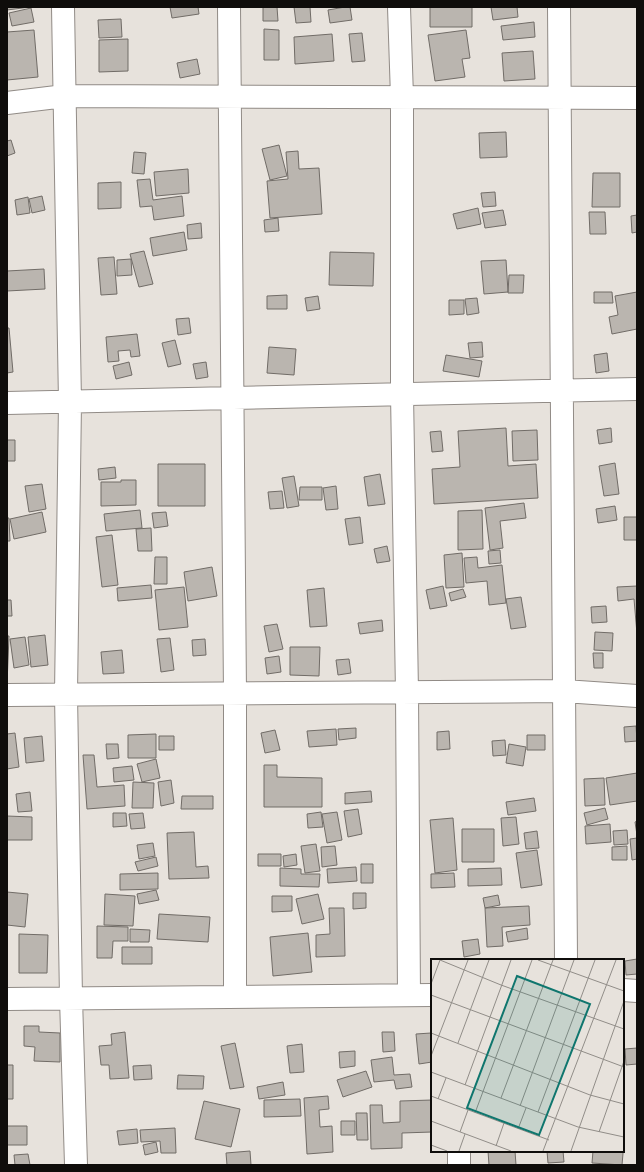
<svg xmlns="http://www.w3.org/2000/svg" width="644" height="1172" font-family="'Sofia Sans Condensed',sans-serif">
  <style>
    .building { fill: #bab5af; stroke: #716c67 }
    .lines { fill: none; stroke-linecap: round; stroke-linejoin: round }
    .minor-casing { stroke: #918b86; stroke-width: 24 }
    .minor { stroke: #fff; stroke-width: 22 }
    .inset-road { fill: none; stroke: #918d88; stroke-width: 1 }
    .view { fill: #0f766e; fill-opacity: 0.15; stroke: #0f766e; stroke-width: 2 }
    .inset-edge { fill: none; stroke: #0f0d0b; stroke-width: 2 }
  </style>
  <rect width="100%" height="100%" fill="#e7e2dc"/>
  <path class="building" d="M7,7H30L7,10Z
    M170,7H198L199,14L172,18Z
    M263,7H277L278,21H263Z
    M294,7H310L311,22L296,23Z
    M345,7H350L352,20L330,23L328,10Z
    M430,7H472V27H430Z
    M491,7H517L518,17L493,20Z
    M31,8L34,22L12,26L9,13Z
    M121,19L122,37L99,38L98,20Z
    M534,22L535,37L503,40L501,26Z
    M264,29L279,30V60H264Z
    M34,30L38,77L7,80V32Z
    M466,30L470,58L462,59L465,77L435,81L428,35Z
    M362,33L365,61L352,62L349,34Z
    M332,34L334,61L295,64L294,37Z
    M128,39V71L99,72V40Z
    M533,51L535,79L504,81L502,53Z
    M197,59L200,74L180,78L177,63Z
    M506,132L507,157L480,158L479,133Z
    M11,140L15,153L7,156V141Z
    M279,145L287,176L270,180L262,149Z
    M298,151L299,169L319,168L322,214L270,218L267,181L288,179L286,152Z
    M134,152L146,153L144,174L132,173Z
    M188,169L189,193L156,196L154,172Z
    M593,173H620V207H592Z
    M150,179L153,200L182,196L184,216L154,220L152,206L140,207L137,180Z
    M121,182V208L98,209V183Z
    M495,192L496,206L483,207L481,193Z
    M42,196L45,210L32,213L29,199Z
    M28,197L30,213L17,215L15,200Z
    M478,208L481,224L457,229L453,214Z
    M503,210L506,225L485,228L482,213Z
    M589,212H605L606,234H590Z
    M637,215V232L632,233L631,216Z
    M278,218L279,231L265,232L264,220Z
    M201,223L202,238L188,239L187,225Z
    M184,232L187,250L153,256L150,238Z
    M144,251L153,284L139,287L130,254Z
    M330,252L374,253L373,286L329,285Z
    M114,257L117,294L101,295L98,258Z
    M131,259L132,275L117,276V260Z
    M506,260L508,292L484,294L481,261Z
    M44,269L45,289L7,291V271Z
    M509,275H524L523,293H508Z
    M594,292H612L613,303H594Z
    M637,292V329L612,334L609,317L618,315L615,296Z
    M287,295V309H267V296Z
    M318,296L320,309L307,311L305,298Z
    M477,298L479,313L467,315L465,299Z
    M449,300H464V314L449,315Z
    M189,318L191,333L178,335L176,319Z
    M7,328H9L13,372L7,373Z
    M137,334L140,356L131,357L130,350L118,351L119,361L108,362L106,337Z
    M175,340L181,364L168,367L162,343Z
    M482,342L483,357L470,358L468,343Z
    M269,347L296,349L294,375L267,373Z
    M607,353L609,371L596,373L594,355Z
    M446,355L482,361L479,377L443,371Z
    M129,362L132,375L116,379L113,366Z
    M206,362L208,377L196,379L193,364Z
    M506,428L508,466L536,464L538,498L434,504L432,469L460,467L458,431Z
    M611,428L612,442L599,444L597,430Z
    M537,430L538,460L513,461L512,431Z
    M441,431L443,451L432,452L430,432Z
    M7,440H15V461H7Z
    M615,463L619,494L604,496L599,466Z
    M158,464H205V506H158Z
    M115,467L116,478L99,480L98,469Z
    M380,474L385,504L368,506L364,477Z
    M294,476L299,506L287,508L282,478Z
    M121,480H136V505L101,506V482H121Z
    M42,484L46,509L29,512L25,486Z
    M336,486L338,509L326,510L323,488Z
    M300,487H322V500H299Z
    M282,491L284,508L270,509L268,492Z
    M524,503L526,518L500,521L503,548L490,550L485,508Z
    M615,506L617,520L598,523L596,509Z
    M140,510L142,528L106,531L104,514Z
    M482,510L483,549L458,550V511Z
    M42,512L46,532L14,539L10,519Z
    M166,512L168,526L154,528L152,513Z
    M360,517L363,543L349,545L345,519Z
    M624,517H637V540H624Z
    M7,518H9L10,541H7Z
    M151,528L152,551H138L136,529Z
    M112,535L118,585L102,587L96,537Z
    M387,546L390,561L377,563L374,549Z
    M500,550L501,563L489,564L488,551Z
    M462,553L464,587L446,588L444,555Z
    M155,557H167V584H154Z
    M477,557L478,568L502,565L506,603L489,605L487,581L466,583L464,558Z
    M212,567L217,596L188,601L184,572Z
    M151,585L152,598L118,601L117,588Z
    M443,586L447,606L430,609L426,590Z
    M637,586V634L634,599L618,601L617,587Z
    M184,587L188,627L159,630L155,590Z
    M324,588L327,626L310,627L307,590Z
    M463,589L466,597L451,601L449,593Z
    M521,597L526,627L511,629L506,599Z
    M7,600H11L12,616H7Z
    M606,606L607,622L592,623L591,607Z
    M382,620L383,631L360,634L358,623Z
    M277,624L283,649L269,652L264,626Z
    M595,632L613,633L612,651L594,650Z
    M45,635L48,665L31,667L28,637Z
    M7,636H9L7,684Z
    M25,637L29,665L14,668L10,639Z
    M170,638L174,670L161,672L157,639Z
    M205,639L206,655L193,656L192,640Z
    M290,647H320L319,676L290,675Z
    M122,650L124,673L103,674L101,652Z
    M593,653H603V668H594Z
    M279,656L281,672L267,674L265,658Z
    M349,659L351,673L338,675L336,660Z
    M636,726L637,741L625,742L624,727Z
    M356,728V738L339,740L338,729Z
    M336,729L337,745L309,747L307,731Z
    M275,730L280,750L265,753L261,733Z
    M449,731L450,749L437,750V732Z
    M15,733L19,767L7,769V734Z
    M156,734V758H128V735Z
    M527,735H545V750H527Z
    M42,736L44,761L26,763L24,738Z
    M159,736H174V750H159Z
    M505,740L506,755L493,756L492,741Z
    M106,744H118L119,758L107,759Z
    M509,744L526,747L523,766L506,763Z
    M83,755H94L97,787L124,785L125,806L87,809Z
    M156,759L160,778L142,782L137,764Z
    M264,765H277V777L322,778V807H264Z
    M132,766L134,780L114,782L113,768Z
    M637,773V801L610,805L606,778Z
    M604,778L605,805L585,806L584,779Z
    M171,780L174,803L161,806L158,782Z
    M133,782L154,783L153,808H132Z
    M371,791L372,802L345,804V793Z
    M30,792L32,811L18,812L16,794Z
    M182,796H213V809H181Z
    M534,798L536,811L508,815L506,802Z
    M605,808L608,819L587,825L584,813Z
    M358,809L362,834L348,837L344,811Z
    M321,812L323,827L308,828L307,814Z
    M337,812L342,840L327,843L322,814Z
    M113,813H126L127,826L113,827Z
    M143,813L145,828L131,829L129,814Z
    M7,816L32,817V840H7Z
    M516,817L519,844L503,846L501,818Z
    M453,818L457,870L435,873L430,820Z
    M637,821V835L635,822Z
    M610,824L611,842L586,844L585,826Z
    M462,829H494V862H462Z
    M627,830L628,844L614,845L613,831Z
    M537,831L539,848L526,849L524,833Z
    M194,832L196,867L208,866L209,878L169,879L167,833Z
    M637,838V859L632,860L630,839Z
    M153,843L155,856L139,859L137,845Z
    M316,844L320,871L305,873L301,846Z
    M335,846L337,865L322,867L321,847Z
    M627,846V860H612V847Z
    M537,850L542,885L521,888L516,853Z
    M258,854H281V866H258Z
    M296,854L297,865L284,867L283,856Z
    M156,857L158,866L138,871L135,862Z
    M361,864H373V883H361Z
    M356,867L357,881L328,883L327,869Z
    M280,868L301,869V874H320L319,887L280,886Z
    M501,868L502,885L468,886V869Z
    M158,873V889L120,890V874Z
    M454,873L455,887L431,888V874Z
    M156,890L159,900L139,904L137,894Z
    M7,892L28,894L25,927L7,925Z
    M353,893H366V908L353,909Z
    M105,894L135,896L133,926L104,925Z
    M318,894L324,919L302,924L296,899Z
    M498,895L500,905L485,908L483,898Z
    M272,896H292V911L272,912Z
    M529,906L530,925L502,927L503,946L487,947L485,908Z
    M329,908H344L345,956L316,957V935L330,934Z
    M159,914L210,917L208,942L157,939Z
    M97,926L128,927V941H113L112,958H97Z
    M527,928L528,939L508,942L506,932Z
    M130,929L150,930L149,942H130Z
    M308,933L312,972L273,976L270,937Z
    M19,934L48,935L47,973H19Z
    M478,939L480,954L464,957L462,941Z
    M122,947H152V964H122Z
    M637,959V974L626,975L625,961Z
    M24,1026H39V1032L60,1033V1062L34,1061L35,1047L24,1046Z
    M125,1032L129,1078L110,1079L109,1065H101L99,1046L112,1045L111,1034Z
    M382,1032H394L395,1051L383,1052Z
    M431,1033L432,1062L419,1064L416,1034Z
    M235,1043L244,1087L230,1089L221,1046Z
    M302,1044L304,1072L290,1073L287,1046Z
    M637,1048V1064L626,1065L625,1049Z
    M355,1051V1066L340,1068L339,1052Z
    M392,1057L394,1075L410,1074L412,1087L396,1089L394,1080L374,1082L371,1060Z
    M7,1065H13V1099H7Z
    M151,1065L152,1079L134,1080L133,1066Z
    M366,1071L372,1087L343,1097L337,1080Z
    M178,1075L204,1076L203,1089H177Z
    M283,1082L285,1095L259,1099L257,1087Z
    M328,1096L329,1109L319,1110L320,1127L332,1126L333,1152L307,1154L304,1098Z
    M300,1099L301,1116L264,1117V1100Z
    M432,1100V1132L402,1133V1148L371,1149L370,1105H382L383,1123L400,1122V1101Z
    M204,1101L240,1109L231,1147L195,1139Z
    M356,1113H367L368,1140H357Z
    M341,1121H355V1135H341Z
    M7,1126H27V1145H7V1156Z
    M175,1128L176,1153H161L160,1141L141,1142L140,1130Z
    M137,1129L138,1143L119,1145L117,1131Z
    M623,1141L624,1142L622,1165L592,1163L593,1151H623Z
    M156,1142L158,1152L145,1155L143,1145Z
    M250,1151L251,1165H227L226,1153Z
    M488,1151H515L516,1165H489Z
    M547,1151H563L564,1162L548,1163Z
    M28,1154L30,1165H15L14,1155Z"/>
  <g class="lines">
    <defs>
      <path id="minor" d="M63,7L70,402L66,694L71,998L76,1165
        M229,7L235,693V997
        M399,7L402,97V394L407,692L409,995
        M559,7L566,960
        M7,103L65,96L637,98
        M7,403L637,389
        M7,695L564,691L637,696
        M623,990L637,991
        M7,999L432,995
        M459,1151V1165"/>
    </defs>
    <use href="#minor" class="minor-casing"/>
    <use href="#minor" class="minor"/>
  </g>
  <g transform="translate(431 959)">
    <rect width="193" height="193" fill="#e7e2dc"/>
    <path class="inset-road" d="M9,1L70,26L193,70M107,1L193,32M0,25L9,1M0,36L193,108M0,74L159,136L193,145M27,84L58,1M0,97L37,1M0,113L147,168L193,178M34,126L80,1M0,137L118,181M70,139L122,1M7,140L15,119M89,147L143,1M107,153L164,1M44,154L101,1M0,162L80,192M87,170L95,149M29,173L37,151M168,173L193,102M0,186L16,192M65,187L73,164M28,192L34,175M112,192L185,1M140,192L193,42"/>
    <path class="view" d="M86,17L159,45L108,176L36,149Z"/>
    <rect width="193" height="193" class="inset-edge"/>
  </g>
  <rect width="644" height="1172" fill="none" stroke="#0f0d0b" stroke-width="16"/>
</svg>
